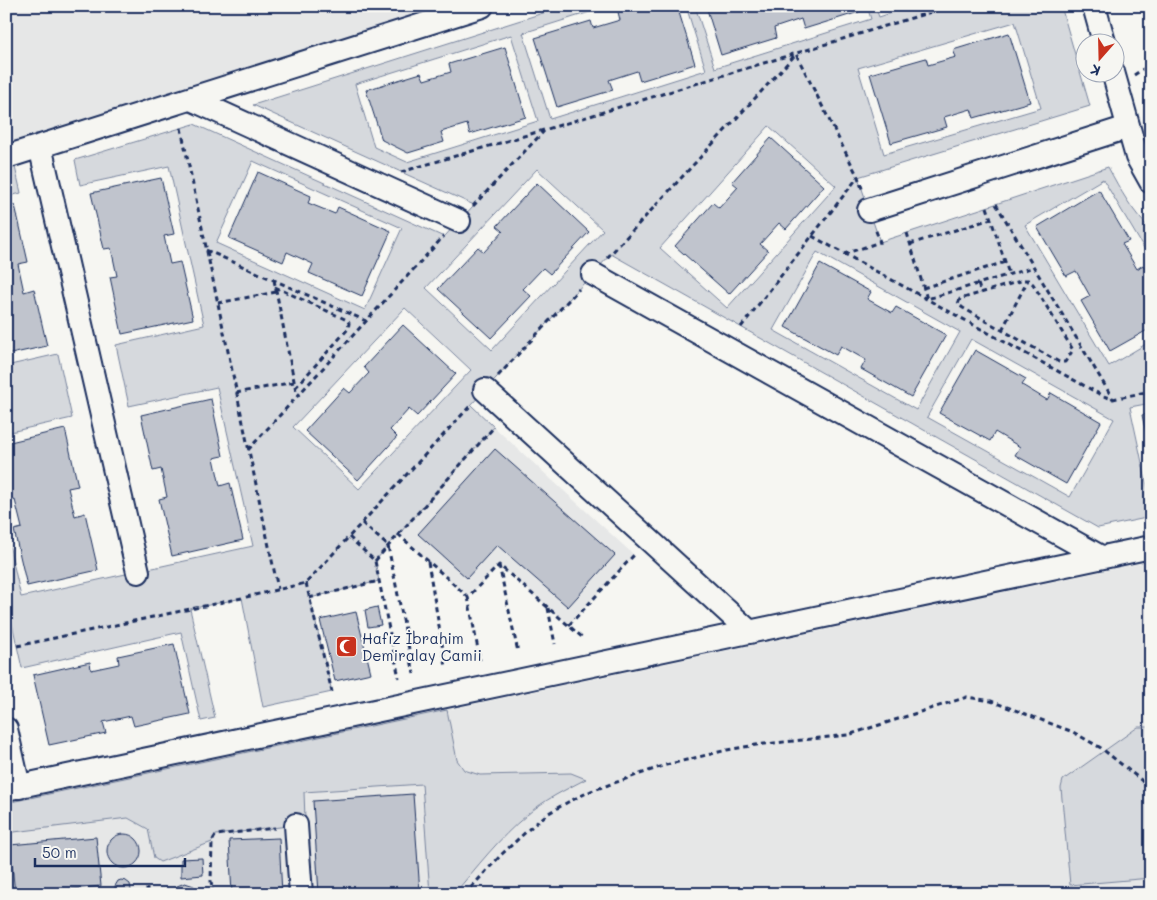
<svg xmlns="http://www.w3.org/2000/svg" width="1157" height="900" font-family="Mali,sans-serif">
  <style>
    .built { fill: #e6e7e7 }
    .green { fill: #d6d9dd; stroke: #78849e; fill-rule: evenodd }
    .building { fill: #c0c4cd; stroke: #1b2f5e }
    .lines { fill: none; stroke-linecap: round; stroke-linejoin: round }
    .minor-casing { stroke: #1b2f5e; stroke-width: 26 }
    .path { stroke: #1b2f5e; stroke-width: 3; stroke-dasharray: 5 4; stroke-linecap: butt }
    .minor { stroke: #f6f6f2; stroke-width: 22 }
    .labels { text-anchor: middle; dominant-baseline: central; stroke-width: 4; stroke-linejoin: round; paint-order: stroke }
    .poi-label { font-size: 15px; fill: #1b2f5e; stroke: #f6f6f2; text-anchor: start }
  </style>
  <rect width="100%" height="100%" fill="#f6f6f2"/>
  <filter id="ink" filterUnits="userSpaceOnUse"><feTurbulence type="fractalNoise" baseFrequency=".02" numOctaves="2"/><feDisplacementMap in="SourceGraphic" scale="10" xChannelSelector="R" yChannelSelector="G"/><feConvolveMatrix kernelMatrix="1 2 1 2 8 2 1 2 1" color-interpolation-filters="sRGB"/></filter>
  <g filter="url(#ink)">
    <path class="built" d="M6,6H444L6,146Z
      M494,427L634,555L569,625L499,565L468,597L398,534Z
      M1151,561V894H6V803Z"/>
    <path class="green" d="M565,6H609L523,33L550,119L706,70L686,6H695L715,68L871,19L867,6H875L879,17L912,6H1061L1090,106L858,177L880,242L1108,167C1121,191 1131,210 1151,230V260L1103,179L1025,225L1109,366L1151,341V403L1130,407L1149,495H1151V517L1098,528L611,254L471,405L494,427L375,561L379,581L310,598L332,692L263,707L242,598L190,609L215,718L201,721L181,632L22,668L6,597V531L21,597L253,546L217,387L129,406L116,345L204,325L169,166L80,185L75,160L194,124L444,237L474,205L253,105ZM1015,22L1041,108L884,154L858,68ZM511,35L538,121L407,162L374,147L355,84ZM769,126L836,186L727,308L660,248ZM253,161L402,228L365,310L216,243ZM537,169L603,230L492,350L426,288ZM817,252L960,332L916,410L773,330ZM405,308L471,370L359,489L293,427ZM971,339L1114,419L1070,497L927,417Z
      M15,167L21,193L6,197V170Z
      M58,354L72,418L6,433V366Z
      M447,710L457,760L464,770L480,775L571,773L586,779C565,790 544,800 527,815C499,838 477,867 454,894H430L422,784L304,792L305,819L296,825L216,835L214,838L212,842L160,862L154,858L148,829L128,818L6,833V803Z
      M1138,727H1151V878L1070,885L1061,788L1063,780Z"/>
    <path class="building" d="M638,6H677L695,64L640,81L637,71L609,80L613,90L557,107L535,38L591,21L593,28L620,20L618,12Z
      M706,6H857L859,12L804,29L801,19L774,28L776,38L721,55Z
      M1009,33L1030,102L974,118L971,109L944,117L947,127L891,143L870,74L926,58L928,65L956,57L953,50Z
      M505,47L526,117L470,134L467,124L441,132L444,142L408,153L382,140L366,90L421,73L424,80L451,72L449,64Z
      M771,138L824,186L786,229L779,223L760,244L768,251L729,294L675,246L713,203L719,208L738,187L732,182Z
      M258,172L311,196L308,203L335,214L338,207L391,231L362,296L309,273L313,264L287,252L283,262L229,238Z
      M161,178L174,234L164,236L170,264L180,262L193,319L122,334L110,277L117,276L111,248L104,249L91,193Z
      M537,183L589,232L550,274L543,268L523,289L531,296L491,338L438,289L478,247L484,252L503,231L497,226Z
      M1099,190L1129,241L1122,244L1137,269L1143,265L1151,278V328L1110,351L1081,301L1090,296L1076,271L1066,276L1037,227Z
      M15,205L28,262L18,264L24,292L34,289L47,346L6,355V207Z
      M820,264L871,292L867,299L892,313L896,307L946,335L911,397L861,369L866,360L841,346L836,355L785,327Z
      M403,325L456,374L417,416L409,409L390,430L397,437L358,480L305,431L344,388L350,393L369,373L364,367Z
      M975,350L1026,379L1022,385L1047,400L1051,393L1101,422L1066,484L1015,455L1020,447L995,432L990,441L939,413Z
      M211,399L223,456L214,458L220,486L230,483L243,540L172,556L159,499L167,497L161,469L153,471L141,415Z
      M1151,413V456L1142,415Z
      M65,429L78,486L68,488L75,516L85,513L98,570L27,586L14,530L22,528L15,500L8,502L6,494V443Z
      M495,449L615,555L568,607L497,545L467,578L418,534Z
      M377,607L381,625L368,627L365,610Z
      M356,612L371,673L335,681L320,620Z
      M174,644L190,714L134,726L131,716L103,722L106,733L49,745L33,675L90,662L91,670L119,664L118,656Z
      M413,794L420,893L402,894H319L313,801Z
      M107 851a17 17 0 1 1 34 0a17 17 0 1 1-34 0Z
      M96,837L101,886L72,889V894H15L10,845Z
      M279,838L282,894H232L229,840Z
      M202,858L203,875L181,877V859Z
      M121,880L126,881L130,884L131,890L129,894H117L115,891V886L118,881Z
      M185,883L194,886L200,894H172L177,886Z"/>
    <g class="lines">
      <defs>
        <path id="minor" d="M1094,6L1104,42
          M1113,72L1137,157L1151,182
          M191,99L459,221
          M40,146L138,572
          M6,157L482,6
          M869,210L1128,127
          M593,274L1101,557
          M485,390L750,632
          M6,729L19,787
          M6,789L1151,547
          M296,825L301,894"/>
      </defs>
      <use href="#minor" class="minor-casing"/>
      <path class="path" d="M1134,75L1151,64
        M181,128L278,589
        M401,172L544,130L951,6
        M996,204L1113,399
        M473,206L544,131
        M987,207L1009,274
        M907,233L927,299L1034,267
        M812,236L1103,396L1113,399L1151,391
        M910,244L991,219
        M206,250L366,321
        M844,254L880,242L875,228
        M607,258L796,54L858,177L863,191
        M274,280L297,396
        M1024,280H1028L1033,284L1073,350L1065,362H1059L963,308L958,304L960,299Z
        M978,284L981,293
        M275,287L347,320L349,323L348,329L295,388
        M923,288L1005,262
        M218,303L276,292
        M741,327L858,177
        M1002,330L1028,280
        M498,376L579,289
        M236,393L294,382
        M248,450L444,236
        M362,523L388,546L414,674
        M398,534L468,597L499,565L583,638
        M349,537L375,561L399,678
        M375,561L494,427
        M428,562L446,667
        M499,565L518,652
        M306,583L332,692
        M468,597L480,660
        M309,598L379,581
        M548,608L555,644
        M569,625L634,555
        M17,646L242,598L306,583L472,404
        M147,888V894
        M213,894L211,881L212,842L214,838L216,835L275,828
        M465,894L502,854L529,829L547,814L568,802L591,791L666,765L727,750L756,745L848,735L967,697L991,701L1073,732L1101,748L1141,780L1151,792"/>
      <use href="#minor" class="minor"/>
    </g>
  </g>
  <defs>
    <symbol id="mosque-square" viewBox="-11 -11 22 22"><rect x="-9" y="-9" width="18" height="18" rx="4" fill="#c8321e" stroke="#f6f6f2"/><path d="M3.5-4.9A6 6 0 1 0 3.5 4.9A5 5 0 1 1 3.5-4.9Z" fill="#fff"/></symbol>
  </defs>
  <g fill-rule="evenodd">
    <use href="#mosque-square" x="334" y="634" width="25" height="25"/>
  </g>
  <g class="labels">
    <g class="poi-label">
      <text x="362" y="638">Hafız İbrahim<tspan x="362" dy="17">Demiralay Camii</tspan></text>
    </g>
  </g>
  <rect width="1157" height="900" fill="none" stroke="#f6f6f2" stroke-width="25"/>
  <rect x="12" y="12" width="1132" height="875" fill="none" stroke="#1b2f5e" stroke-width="2" filter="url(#ink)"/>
  <g transform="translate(1100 58) rotate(200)"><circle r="24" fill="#f6f6f2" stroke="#9ea6b7"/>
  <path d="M0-4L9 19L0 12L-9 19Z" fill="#c8321e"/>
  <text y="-8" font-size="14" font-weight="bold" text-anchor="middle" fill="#1b2f5e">K</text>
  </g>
  <path d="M35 858v8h150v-8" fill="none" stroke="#1b2f5e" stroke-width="2.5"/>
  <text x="42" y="858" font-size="15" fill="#1b2f5e" stroke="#f6f6f2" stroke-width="4" paint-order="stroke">50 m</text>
</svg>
